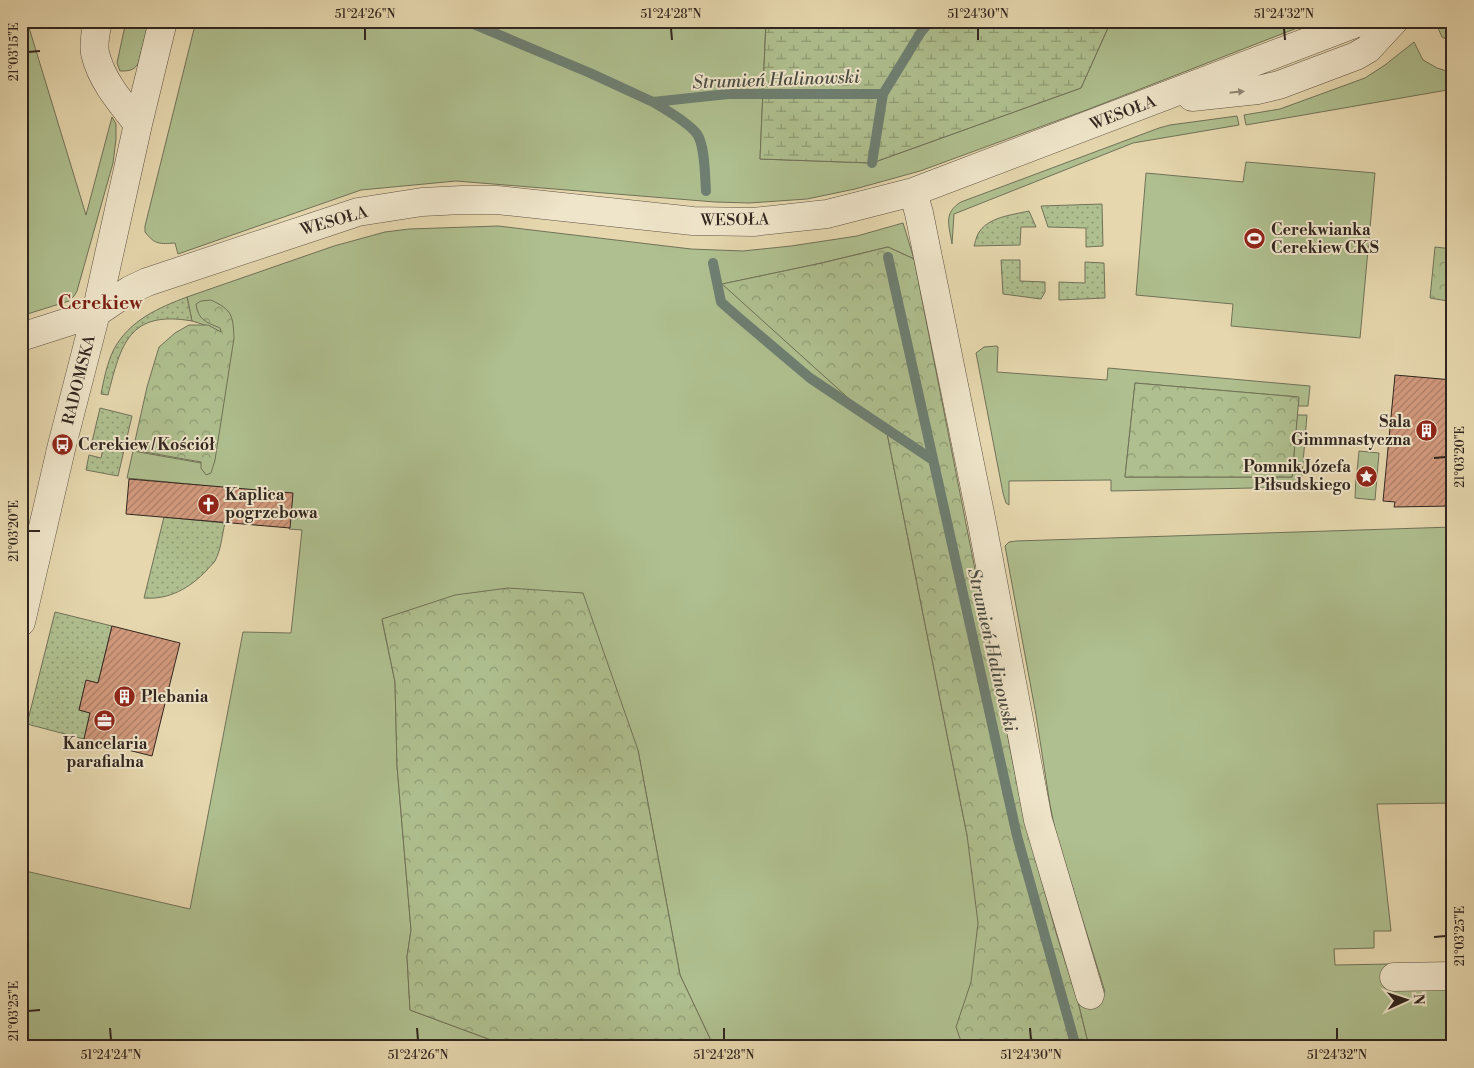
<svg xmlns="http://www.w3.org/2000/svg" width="1474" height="1068" font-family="'Libre Bodoni',serif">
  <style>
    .grass { fill: #afbf8f; stroke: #707257 }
    .forest { fill: url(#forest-crowns); stroke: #707257 }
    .wetland { fill: url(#wetland-marsh); stroke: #707257 }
    .garden { fill: url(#garden-dots); stroke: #707257 }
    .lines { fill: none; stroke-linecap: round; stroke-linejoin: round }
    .stream { stroke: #6e7f72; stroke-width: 10 }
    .building { fill: url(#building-hatch); stroke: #31261f }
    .minor-casing { stroke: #5e5243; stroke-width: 29 }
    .minor { stroke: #efe5ca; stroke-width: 28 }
    .oneway { fill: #908674 }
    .ticks { fill: none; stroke: #31261f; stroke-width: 2 }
    .labels { text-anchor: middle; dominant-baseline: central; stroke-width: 4; stroke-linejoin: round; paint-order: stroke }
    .street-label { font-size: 16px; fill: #31261f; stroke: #efe5ca }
    .poi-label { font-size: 16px; font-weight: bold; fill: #31261f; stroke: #efe5ca; text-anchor: start }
    .water-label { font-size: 18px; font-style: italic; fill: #4a4b42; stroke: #efe5ca }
    .quarter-label { font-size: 19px; font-weight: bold; fill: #7a1f14; stroke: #efe5ca }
    .neatline { fill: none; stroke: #31261f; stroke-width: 2 }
    .ticks-label { font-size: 12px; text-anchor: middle; fill: #31261f }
  </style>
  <defs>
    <pattern id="forest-crowns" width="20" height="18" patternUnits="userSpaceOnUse" patternTransform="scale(1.25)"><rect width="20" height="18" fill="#afbf8f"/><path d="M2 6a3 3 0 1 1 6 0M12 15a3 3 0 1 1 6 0" fill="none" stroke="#8f9b74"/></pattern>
    <pattern id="wetland-marsh" width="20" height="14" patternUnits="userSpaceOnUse" patternTransform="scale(1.25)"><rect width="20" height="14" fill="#afbf8f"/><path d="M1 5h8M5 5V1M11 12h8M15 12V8" fill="none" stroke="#8f9b74"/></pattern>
    <pattern id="garden-dots" width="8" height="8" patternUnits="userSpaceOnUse" patternTransform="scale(1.25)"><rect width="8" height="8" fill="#afbf8f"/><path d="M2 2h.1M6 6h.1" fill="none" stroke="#8f9b74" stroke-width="1.8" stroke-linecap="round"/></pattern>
    <pattern id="building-hatch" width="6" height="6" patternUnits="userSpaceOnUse" patternTransform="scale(1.25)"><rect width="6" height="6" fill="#d29a7d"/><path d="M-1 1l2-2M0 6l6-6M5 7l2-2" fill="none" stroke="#ab7d66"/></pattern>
  </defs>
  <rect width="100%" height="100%" fill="#e6d7ae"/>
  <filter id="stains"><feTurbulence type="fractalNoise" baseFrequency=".004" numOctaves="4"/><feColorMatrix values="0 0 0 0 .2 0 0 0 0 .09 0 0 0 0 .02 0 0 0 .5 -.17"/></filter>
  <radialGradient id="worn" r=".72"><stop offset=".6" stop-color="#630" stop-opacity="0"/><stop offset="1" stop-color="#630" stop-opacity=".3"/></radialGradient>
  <path class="grass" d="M21,21H27L86,215L112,117L116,124V139L113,163L77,291L74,296L69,301L21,316Z
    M126,21H149L138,64C133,71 128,71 120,71L117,63Z
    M196,21H766L760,159L872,163L1081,88L1111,21H1315L1089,109L920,171L855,189L807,199L749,203L715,202L456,181L361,190L178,254L175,243C160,244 155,245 145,232V226Z
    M1445,21H1453V43L1442,37L1437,26Z
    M1414,42L1423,60L1437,68L1453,73V89L1246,125L1244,115L1280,109L1365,78L1385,65Z
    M1237,116L1239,125L1133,143L954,214L952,244C949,225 943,213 961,202L1159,128L1170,125Z
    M1246,162L1375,173L1360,338L1231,326L1233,304L1136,295L1146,173L1243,182Z
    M903,223L914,259L888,247L817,264L723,284L887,433L967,835L1038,1047H714L680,975L638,750L382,620L395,682L397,766L411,930L407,957L410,1010L502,1044L504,1047H58L21,1039V870L190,909L243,632L291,633L302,530L289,529L291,494L127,478L133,451L201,463L223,335L208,326L192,321L187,297L334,246L385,232L409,229L498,226L691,249L743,251L791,246L857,236Z
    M997,346L998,347L997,372L1107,380L1108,368L1310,386L1308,406H1298V397L1135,383L1125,477H1292L1297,415H1307L1301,487L1111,491V480L1009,481V505L1006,503L1003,493L976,353L984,347Z
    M1359,451L1379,453L1375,500L1355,498L1356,477L1368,478L1369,473L1357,471Z
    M1453,527V803L1377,804L1391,931H1374V948L1334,949L1335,965L1391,964L1393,987L1453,986V1047H1089L1078,1002L1105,992L1056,834L1050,805L1036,715L1005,546L1009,542L1016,541Z"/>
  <path class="forest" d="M888,247L914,259L1023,814L1057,936L1078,1002L1089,1047H963L956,1027L971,982L978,923L967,835L887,433L722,284L822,263Z
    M1435,247L1453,249V302L1430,298Z
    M211,300C232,310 233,315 234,338L215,460L211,473L206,475L201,468V462L133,450L147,387L159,347L175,333L189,325H208L221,332L220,328C206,322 198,320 196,304L201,301Z
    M1135,383L1299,397L1292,477H1125Z
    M508,588L583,593L638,750L680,975L714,1047H504L502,1044L410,1010L407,957L411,930L397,766L395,682L382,619L455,595Z"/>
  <path class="wetland" d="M766,21H1111L1081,88L872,163L760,159Z"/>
  <path class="garden" d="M1102,204L1103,246L1086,247V228L1048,227L1041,206Z
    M1029,211L1036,227H1021L1020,245L974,246C975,243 976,238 978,234C987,217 1012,215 1029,211Z
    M1001,260H1020V281L1045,282V292L1041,299L1003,294Z
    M1085,262L1104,263L1105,298L1059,300V282L1085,283Z
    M187,297L192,321C129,310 121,344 108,395L101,394C104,379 107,363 114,349C130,320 158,308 187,297Z
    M100,408L132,416L118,476L86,470L89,455L101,458L104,444L92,442Z
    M164,517L225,523C222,535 221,550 215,561C213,564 209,567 207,570C190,588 169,600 144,598Z
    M55,612L112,626L98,683L86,681L79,710L90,713L84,739L27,724Z"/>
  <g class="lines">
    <path class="stream" d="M466,21L590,73L653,102L728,94H883
      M653,102C665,109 689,123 697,134C705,145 705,177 706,191
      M872,163L883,94L921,32L930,21
      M888,257L1017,836L1076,1047
      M713,263L721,302L738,317L810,378L933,460"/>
  </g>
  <path class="building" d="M1395,375L1453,380V506L1394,507L1395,502L1383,501Z
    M129,479L293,493L290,528L126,514Z
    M112,626L180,643L152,756L84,739L90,713L79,710L86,680L98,683Z"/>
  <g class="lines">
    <defs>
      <path id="minor" d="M98,21C96,31 93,42 95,53C101,80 121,103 138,124
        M1192,97L1258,90L1279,85L1356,56L1368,49L1394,21
        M913,192L919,213L981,518L1038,820L1090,995
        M21,337L96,313L130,290L147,282L358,212L422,202L462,200H497L693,221L753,222L827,214L913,192L1362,21
        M21,622L62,445L96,313L138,124L163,21
        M1394,977L1453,976"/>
    </defs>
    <use href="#minor" class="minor-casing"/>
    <use href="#minor" class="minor"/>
  </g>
  <defs><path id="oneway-solid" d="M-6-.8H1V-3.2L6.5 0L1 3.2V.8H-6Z" transform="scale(1.25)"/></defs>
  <use class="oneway" href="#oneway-solid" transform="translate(1237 92) rotate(-6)"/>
  <path class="ticks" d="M365,28V40M671,28L672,40M978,28V40M1284,28L1285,40M28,52L40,51M1434,458L1446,457M28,531H40M1434,937L1446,936M28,1011L40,1010M110,1028L111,1040M417,1028L418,1040M724,1028V1040M1030,1028L1031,1040M1337,1028V1040"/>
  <defs>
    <symbol id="stadium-disc" viewBox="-11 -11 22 22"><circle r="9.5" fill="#8f2418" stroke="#efe5ca"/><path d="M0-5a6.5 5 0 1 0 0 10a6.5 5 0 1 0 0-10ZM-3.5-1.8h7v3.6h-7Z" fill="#fff"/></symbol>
    <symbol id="building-disc" viewBox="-11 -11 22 22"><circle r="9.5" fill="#8f2418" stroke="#efe5ca"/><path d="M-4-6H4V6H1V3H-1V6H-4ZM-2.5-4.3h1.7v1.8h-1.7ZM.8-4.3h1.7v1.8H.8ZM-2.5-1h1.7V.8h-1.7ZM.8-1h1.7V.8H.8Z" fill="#fff"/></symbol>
    <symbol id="bus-disc" viewBox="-11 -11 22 22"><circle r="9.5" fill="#8f2418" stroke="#efe5ca"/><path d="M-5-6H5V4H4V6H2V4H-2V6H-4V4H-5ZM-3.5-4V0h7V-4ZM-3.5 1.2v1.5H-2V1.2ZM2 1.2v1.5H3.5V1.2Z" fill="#fff"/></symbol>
    <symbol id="sight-disc" viewBox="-11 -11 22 22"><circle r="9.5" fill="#8f2418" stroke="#efe5ca"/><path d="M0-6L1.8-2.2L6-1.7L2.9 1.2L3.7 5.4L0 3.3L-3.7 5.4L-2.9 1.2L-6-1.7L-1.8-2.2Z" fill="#fff"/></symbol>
    <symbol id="church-disc" viewBox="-11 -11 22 22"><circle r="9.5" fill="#8f2418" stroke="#efe5ca"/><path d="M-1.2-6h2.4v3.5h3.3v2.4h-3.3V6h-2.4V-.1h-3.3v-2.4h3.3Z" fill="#fff"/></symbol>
    <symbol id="office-disc" viewBox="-11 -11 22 22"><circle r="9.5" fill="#8f2418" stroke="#efe5ca"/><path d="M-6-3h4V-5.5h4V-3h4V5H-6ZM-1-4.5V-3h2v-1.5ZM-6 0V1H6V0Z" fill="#fff"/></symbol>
  </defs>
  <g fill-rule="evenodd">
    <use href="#stadium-disc" x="1242" y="226" width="25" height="25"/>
    <use href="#building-disc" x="1414" y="418" width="25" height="25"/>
    <use href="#bus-disc" x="50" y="432" width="25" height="25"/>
    <use href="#sight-disc" x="1354" y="464" width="25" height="25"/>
    <use href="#church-disc" x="196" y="492" width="25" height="25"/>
    <use href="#building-disc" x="112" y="684" width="25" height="25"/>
    <use href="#office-disc" x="92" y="708" width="25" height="25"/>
  </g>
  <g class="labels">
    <g class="street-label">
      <text transform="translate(1123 113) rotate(-21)">WESOŁA</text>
      <text transform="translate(735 220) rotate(-1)">WESOŁA</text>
      <text transform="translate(334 221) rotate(-16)">WESOŁA</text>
      <text transform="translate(79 380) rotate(-76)">RADOMSKA</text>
    </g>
    <g class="poi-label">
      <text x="1271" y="230">Cerekwianka<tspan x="1271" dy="18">Cerekiew CKS</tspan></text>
      <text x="1411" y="422" text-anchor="end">Sala<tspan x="1411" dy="18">Gimmnastyczna</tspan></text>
      <text x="78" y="445">Cerekiew / Kościół</text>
      <text x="1351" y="467" text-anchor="end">Pomnik Józefa<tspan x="1351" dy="18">Piłsudskiego</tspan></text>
      <text x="225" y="495">Kaplica<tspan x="225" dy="18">pogrzebowa</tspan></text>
      <text x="141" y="697">Plebania</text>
      <text x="105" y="744" text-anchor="middle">Kancelaria<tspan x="105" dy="18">parafialna</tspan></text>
    </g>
    <g class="water-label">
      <text transform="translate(776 80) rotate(-2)">Strumień Halinowski</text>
      <text transform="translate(992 650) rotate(77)">Strumień Halinowski</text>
    </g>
    <g class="quarter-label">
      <text x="100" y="303">Cerekiew</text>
    </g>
  </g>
  <rect width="1474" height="1068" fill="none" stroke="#e6d7ae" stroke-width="55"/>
  <g transform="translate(1406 1000) rotate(87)" stroke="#efe5ca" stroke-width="4" paint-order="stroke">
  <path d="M0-4L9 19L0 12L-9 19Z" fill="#31261f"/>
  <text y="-8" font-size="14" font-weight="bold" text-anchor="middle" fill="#31261f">N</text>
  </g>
  <rect x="28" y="28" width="1418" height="1012" class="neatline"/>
  <g class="ticks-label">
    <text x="365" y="18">51°24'26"N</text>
    <text x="671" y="18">51°24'28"N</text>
    <text x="978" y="18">51°24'30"N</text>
    <text x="1284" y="18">51°24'32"N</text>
    <text transform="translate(14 52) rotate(-90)" y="4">21°03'15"E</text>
    <text transform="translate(1460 457) rotate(-90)" y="4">21°03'20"E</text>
    <text transform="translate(14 531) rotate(-90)" y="4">21°03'20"E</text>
    <text transform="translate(1460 936) rotate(-90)" y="4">21°03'25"E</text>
    <text transform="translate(14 1011) rotate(-90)" y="4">21°03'25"E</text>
    <text x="111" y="1059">51°24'24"N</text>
    <text x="418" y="1059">51°24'26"N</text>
    <text x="724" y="1059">51°24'28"N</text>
    <text x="1031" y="1059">51°24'30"N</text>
    <text x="1337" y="1059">51°24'32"N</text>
  </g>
  <rect width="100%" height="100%" filter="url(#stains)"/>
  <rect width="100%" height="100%" fill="url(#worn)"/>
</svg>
